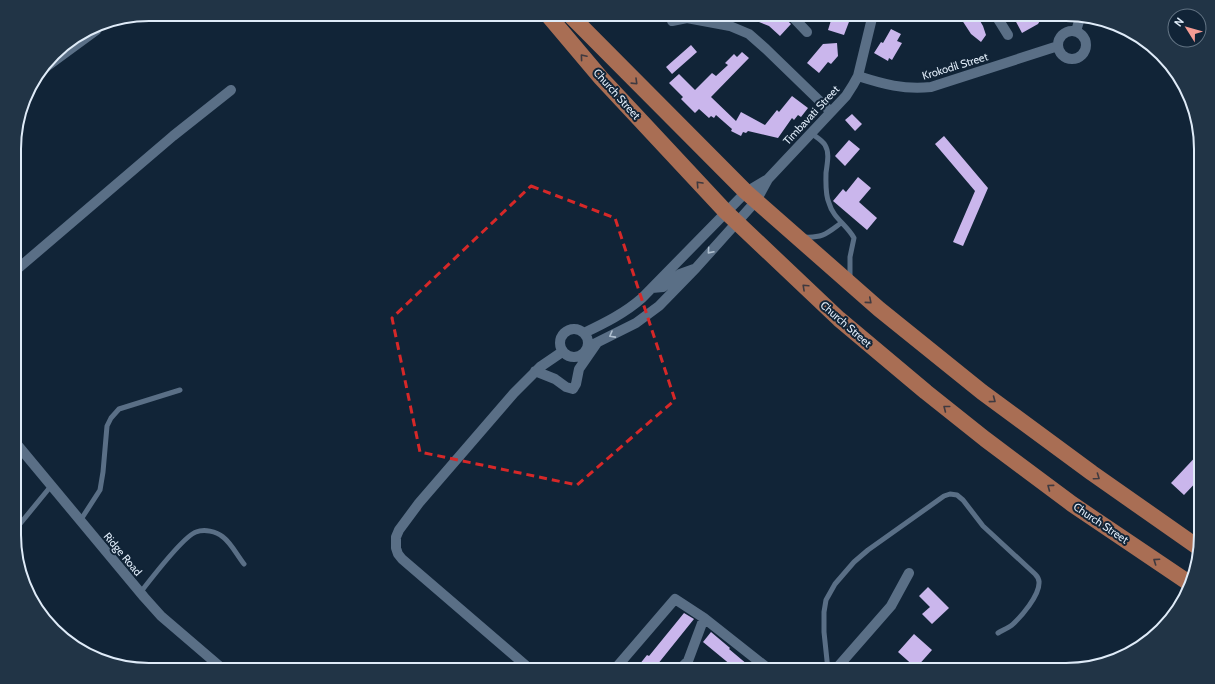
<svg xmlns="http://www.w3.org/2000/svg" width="1215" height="684" font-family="Cabin,sans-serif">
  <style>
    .building { fill: #cab6ec }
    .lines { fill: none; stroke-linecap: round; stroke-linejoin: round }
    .lane { stroke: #5a6f86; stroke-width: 5 }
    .street { stroke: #5a6f86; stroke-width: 10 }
    .primary { stroke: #a96e54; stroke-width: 16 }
    .oneway { stroke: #3f3a40 }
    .oneway2 { stroke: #b0c0d0 }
    .marked { fill: none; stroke: #d62828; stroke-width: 3; stroke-dasharray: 8 5; stroke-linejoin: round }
    .labels { text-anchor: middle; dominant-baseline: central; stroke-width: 4; stroke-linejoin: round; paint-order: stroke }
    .street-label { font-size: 11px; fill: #dfebf8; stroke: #112437 }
    .rim { fill: none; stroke: #dfebf8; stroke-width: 2 }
  </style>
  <rect width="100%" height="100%" fill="#112437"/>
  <path class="building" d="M762,14H780L791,24L780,36L769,26L759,22Z
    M833,14H852L844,35L828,30Z
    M958,14H976L983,26L986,35L981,42L971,34Z
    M1025,14H1044L1038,24L1022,33L1015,20Z
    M891,29L901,34L897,41L902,43L892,60L889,58L888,61L874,53L881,42L883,43Z
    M837,43L838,56L831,64L828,62L819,73L807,63L823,44Z
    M691,45L697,52L672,74L666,67Z
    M742,52L749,58L711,97L736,121L741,112L765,125L777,110L779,112L792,96L808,108L801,117L798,115L794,120L792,118L778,138L748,131L746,133L743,132L741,136L731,131L732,129L716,115L714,118L711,116L709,118L699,109L695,113L681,99L683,97L669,83L679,74L695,90L712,73L716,76L728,65L725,63L734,54L737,57Z
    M852,114L862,124L855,131L845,120Z
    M944,136L988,188L963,246L953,242L975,191L935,144Z
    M849,140L860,149L845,166L835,156Z
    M858,177L871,188L859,202L877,218L867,230L833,201L843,189L846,192Z
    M1201,451V477L1184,495L1171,483Z
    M928,587L949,608L932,624L922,614L930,607L919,596Z
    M684,613L694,619L653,670H635L647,655L649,656Z
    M711,632L730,648L729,649L754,670H737L703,642Z
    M914,634L932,650L916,668L898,652Z"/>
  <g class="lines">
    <path class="lane" d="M38,76L98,32
      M811,133C816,137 822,140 825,145C830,153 827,164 826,173C826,182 825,194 829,203C833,218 847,225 854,238L850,257V279
      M804,237C823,238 826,234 841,223
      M80,521L100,490L103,472L107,426L111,418L119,409L180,390
      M15,530L51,486
      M140,593C150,580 184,536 196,532C204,529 216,531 223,537C231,543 237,555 244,564
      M828,670L824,632V612L826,600L835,584L854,562L868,550L944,496L950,494L957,495L963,500L983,526L1035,574C1037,576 1039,579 1039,582C1040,595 1021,617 1012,625C1008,628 1003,630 998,633"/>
    <path class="street" d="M790,14L807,32
      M995,14L1008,35
      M672,21L687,18L730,26L749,34L766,49L831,112
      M1076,31L1080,18
      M1058 45a14 14 0 1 1 28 0a14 14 0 1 1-28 0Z
      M858,76C883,84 904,90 931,87L1058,46
      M15,271L173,136L231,90
      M652,288L663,287L680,274L694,269
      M560 343a14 14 0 1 1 28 0a14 14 0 1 1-28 0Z
      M584,333C605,323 625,313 642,298L746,192L768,179L846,96L853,85L858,76L873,14
      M588,347L636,323L659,306L696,268L756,201L768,179
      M535,371L555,379L566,387L573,389L576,384L579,369L597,343
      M15,442L144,597L161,616L224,670
      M531,670L402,559L398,554L396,548V537L399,530L419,503L514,393L540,367L562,352
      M614,670L675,599L704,618L770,670
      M679,670L688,661L704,618
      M835,670L891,606L909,573"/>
    <path class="primary" d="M547,14L601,78L726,212L839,319L926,392L985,439L1072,504L1189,583
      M569,14L746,192L879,309L982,392L1092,473L1199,548"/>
  </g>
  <defs><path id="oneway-chevron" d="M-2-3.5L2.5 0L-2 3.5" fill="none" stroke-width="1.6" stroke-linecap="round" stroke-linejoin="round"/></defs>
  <g class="oneway">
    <use href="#oneway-chevron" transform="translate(583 57) rotate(-130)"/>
    <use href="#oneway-chevron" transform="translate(635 82) rotate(44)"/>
    <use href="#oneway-chevron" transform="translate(699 184) rotate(-133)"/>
    <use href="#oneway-chevron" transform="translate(805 287) rotate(-137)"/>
    <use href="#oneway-chevron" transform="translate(869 301) rotate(41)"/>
    <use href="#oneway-chevron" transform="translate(993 400) rotate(37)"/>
    <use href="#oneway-chevron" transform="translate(946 408) rotate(-142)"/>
    <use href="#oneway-chevron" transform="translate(1097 477) rotate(35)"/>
    <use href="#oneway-chevron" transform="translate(1050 487) rotate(-143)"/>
    <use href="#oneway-chevron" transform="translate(1156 561) rotate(-146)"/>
  </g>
  <g class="oneway2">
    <use href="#oneway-chevron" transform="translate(710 251) rotate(131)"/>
    <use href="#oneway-chevron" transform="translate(612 335) rotate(151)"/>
  </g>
  <path class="marked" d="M531,186L615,218L675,400L577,485L420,452L392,318Z"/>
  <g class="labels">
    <g class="street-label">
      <text transform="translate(955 66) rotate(-17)">Krokodil Street</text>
      <text transform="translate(617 94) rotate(48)">Church Street</text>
      <text transform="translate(811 115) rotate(-47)">Timbavati Street</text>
      <text transform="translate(846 324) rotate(41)">Church Street</text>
      <text transform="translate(1101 523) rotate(34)">Church Street</text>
      <text transform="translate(123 554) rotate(50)">Ridge Road</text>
    </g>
  </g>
  <path d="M0 0H1215V684H0ZM149 21H1066A128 128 0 0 1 1194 149V535A128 128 0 0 1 1066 663H149A128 128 0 0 1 21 535V149A128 128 0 0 1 149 21Z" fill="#213446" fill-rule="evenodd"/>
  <path class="rim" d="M149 21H1066A128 128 0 0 1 1194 149V535A128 128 0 0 1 1066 663H149A128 128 0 0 1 21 535V149A128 128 0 0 1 149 21Z"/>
  <g transform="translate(1187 28) rotate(307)"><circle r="19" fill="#112437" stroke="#637484"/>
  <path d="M0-3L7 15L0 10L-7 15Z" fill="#f59c94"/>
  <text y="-6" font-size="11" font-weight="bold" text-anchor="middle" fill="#dfebf8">N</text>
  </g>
</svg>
